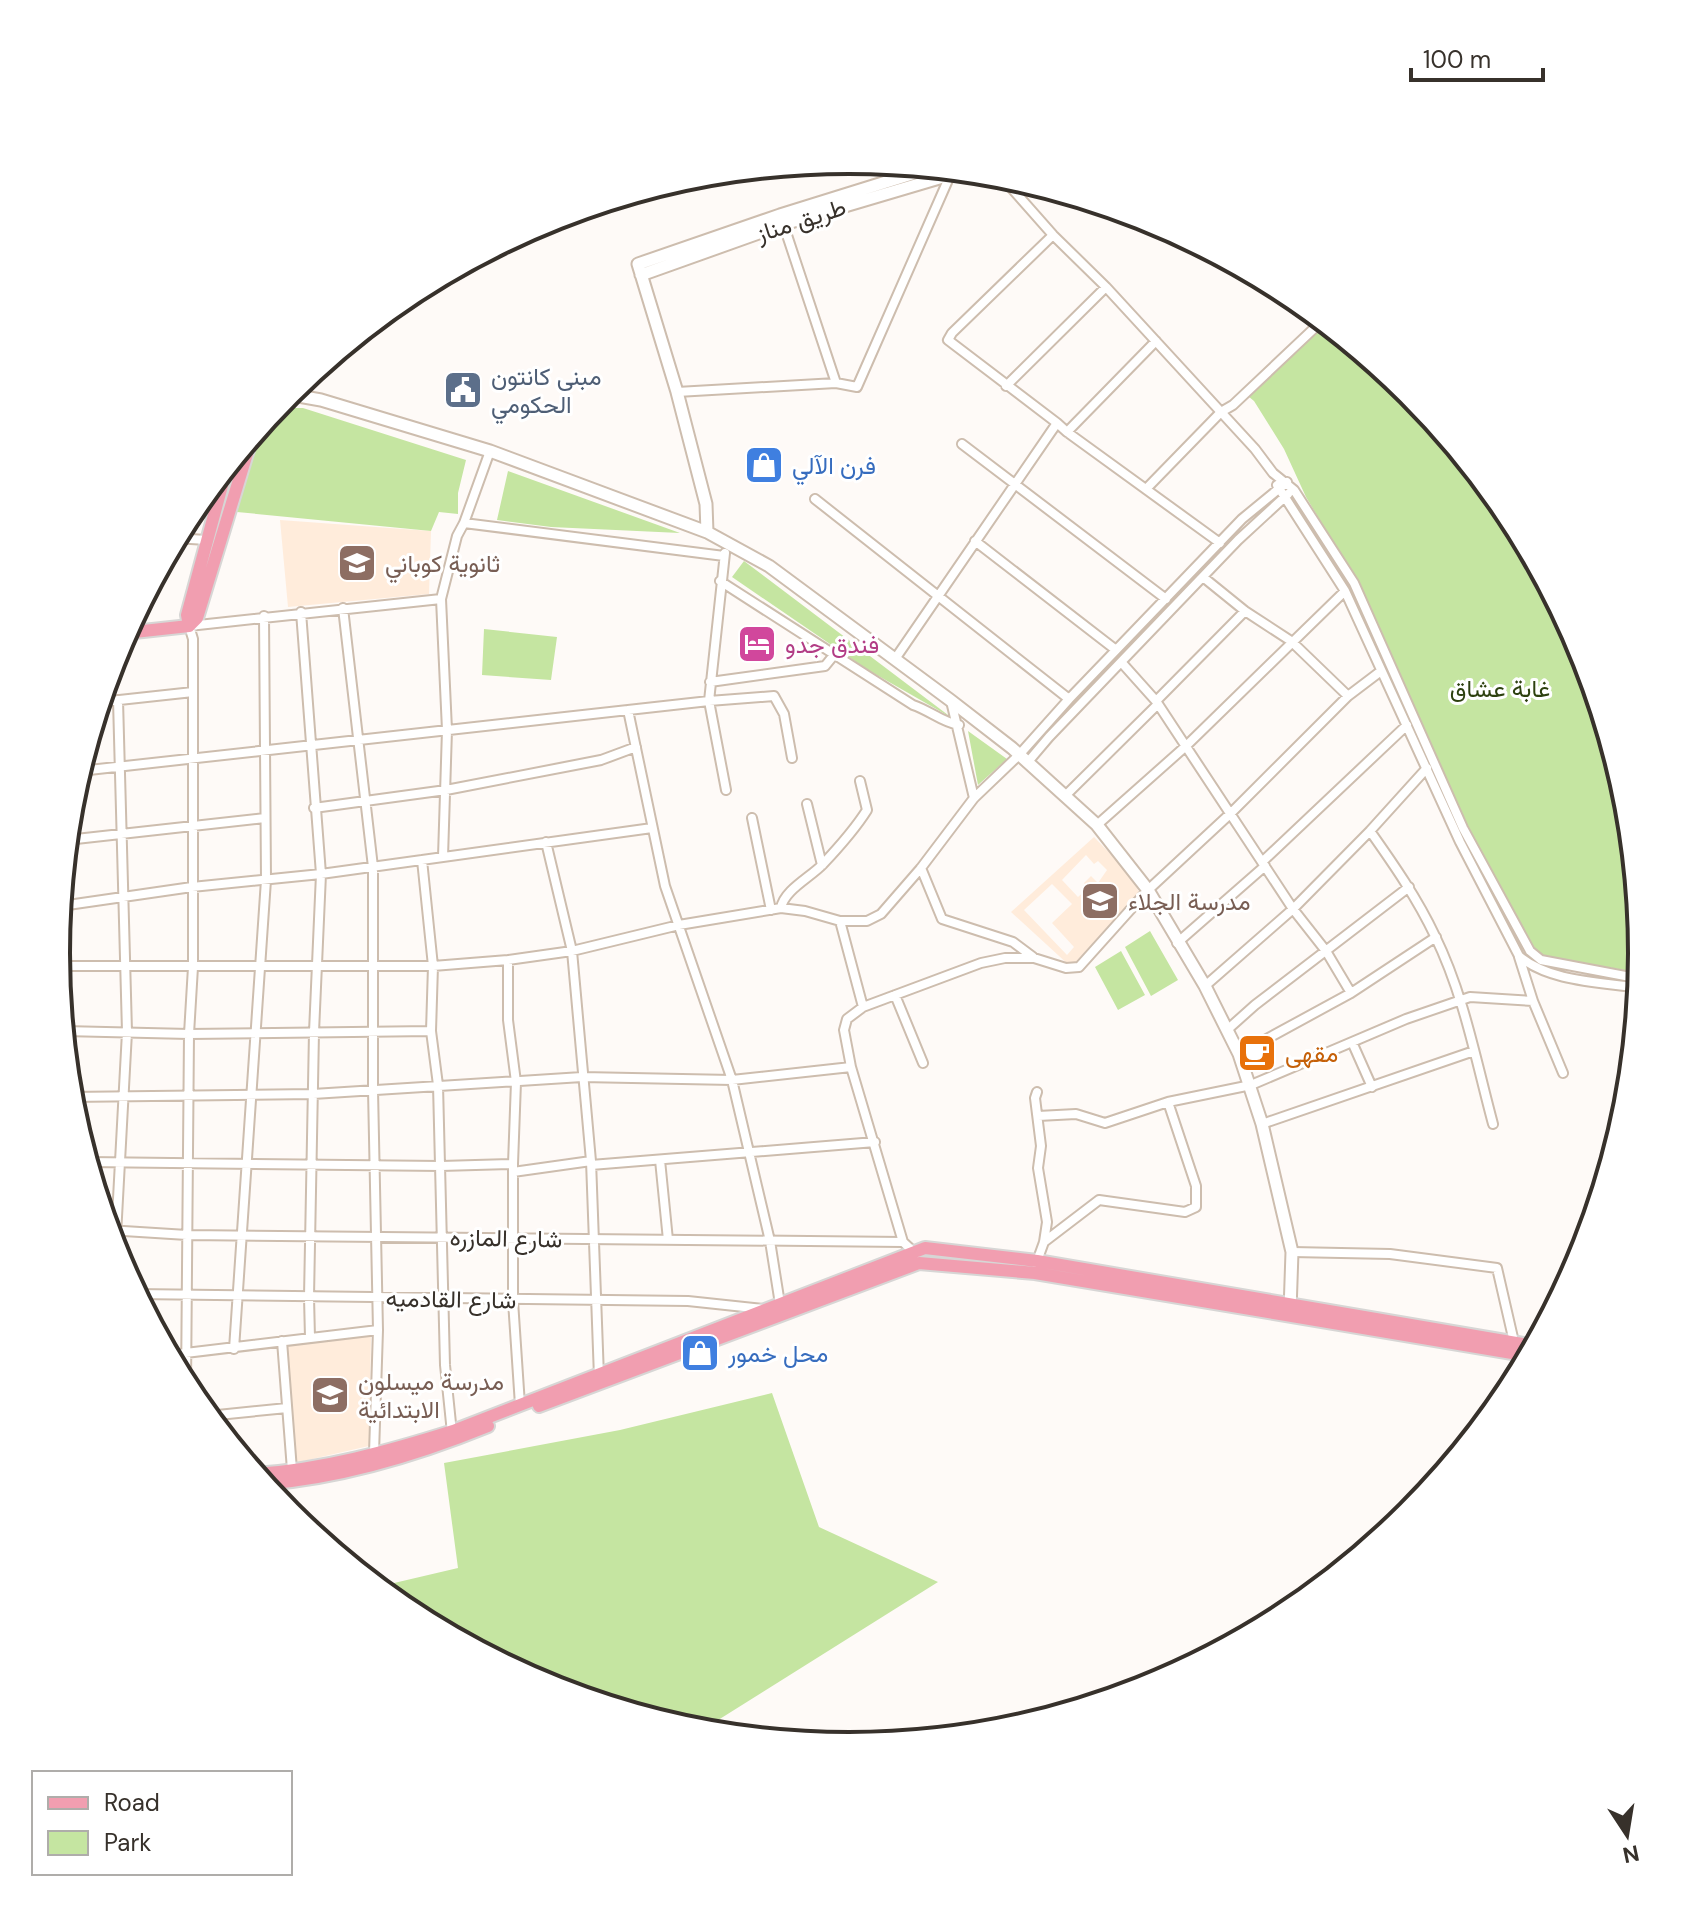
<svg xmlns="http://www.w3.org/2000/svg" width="1699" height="1907" font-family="'DM Sans',Vazirmatn,sans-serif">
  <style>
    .built { fill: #ffecdb; fill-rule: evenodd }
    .green { fill: #c5e5a1 }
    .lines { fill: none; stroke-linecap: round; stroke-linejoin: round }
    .minor-casing { stroke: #cdbdae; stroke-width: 12 }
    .secondary-casing { stroke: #cdbdae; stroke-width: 15 }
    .primary-casing { stroke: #d7d6d5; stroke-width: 16 }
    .minor { stroke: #fff; stroke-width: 8 }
    .secondary { stroke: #fff; stroke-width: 11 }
    .primary { stroke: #f19eb0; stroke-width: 12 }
    .labels { text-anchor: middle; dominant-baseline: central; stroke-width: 6; stroke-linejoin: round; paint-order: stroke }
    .street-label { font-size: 24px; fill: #37312b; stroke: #fff }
    .service-label { font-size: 24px; fill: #4e5e75; stroke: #fff; text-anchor: start }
    .shop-label { font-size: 24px; fill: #366cbe; stroke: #fff; text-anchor: start }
    .education-label { font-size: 24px; fill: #785e54; stroke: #fff; text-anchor: start }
    .hotel-label { font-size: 24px; fill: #b23c85; stroke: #fff; text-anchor: start }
    .park-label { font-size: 24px; fill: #2d410f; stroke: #fff }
    .food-label { font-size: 24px; fill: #c56008; stroke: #fff; text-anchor: start }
    .rim { fill: none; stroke: #37312b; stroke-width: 4 }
  </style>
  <rect width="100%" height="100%" fill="#fefaf7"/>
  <path class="built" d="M280,520L431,531L429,594L288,607Z
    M1094,837L1129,873L1139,892L1071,967L1011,912ZM1086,855L1094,864L1098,861L1107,870L1098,883L1091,876L1084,883L1088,888L1078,897L1062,880ZM1052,884L1072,904L1052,923L1074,947L1067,955L1024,910Z
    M371,1335L369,1446L295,1463L287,1344Z"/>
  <path class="green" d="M1320,318L1411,393L1510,513L1583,650L1628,799L1643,954L1641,973L1533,954L1470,838L1356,581L1306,497L1284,449L1254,401L1243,392Z
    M276,408H303L466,460L458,493V514L439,512L431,531L237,512L261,426Z
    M508,471L680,533L551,527L497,520Z
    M744,561L952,718L868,670L732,577Z
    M484,629L557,637L551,680L482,675Z
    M968,731L1007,759L978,785Z
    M1150,931L1178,980L1151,996L1125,947Z
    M1121,951L1145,995L1118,1010L1095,967Z
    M772,1393L819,1527L938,1582L699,1732L545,1686L408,1613L377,1587L458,1568L444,1463L620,1430Z"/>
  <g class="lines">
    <defs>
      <path id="minor" d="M1000,175L1053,235L1106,287L1255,449L1273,473L1294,490L1354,583L1463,828L1530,951L1541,960L1641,979
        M1053,235L952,333L948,340L1057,423
        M836,383L857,387L952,171
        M1006,386L1106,287
        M677,392L836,383L782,220
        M1067,432L1220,543
        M962,444L1166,599
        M1277,485L1345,591L1460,842L1519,956C1549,982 1602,982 1640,988
        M1146,489L1221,412L1233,405L1323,320
        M815,499L1069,699
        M464,523L490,451
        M176,538L206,540
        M975,541L1116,650
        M725,553L709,701L726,790
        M1203,577L1245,611L1291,641L1348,696
        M720,581L913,705C929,710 943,723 959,725
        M343,608L373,867V1090L378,1330L374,1453
        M301,612L321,874L314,1032L309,1297L310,1338
        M895,659L1057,423L1067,432L1156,341
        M1122,663L1156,701L1293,909L1326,951L1351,993L1436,937
        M710,682L825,666L834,655
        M951,701L974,798
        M1156,701L1245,611
        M101,702L193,692
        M628,710L665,886L732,1080L770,1241L780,1304
        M1027,763L1049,737L1238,540L1288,494
        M80,771L709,701L774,696L784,714L792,758
        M1065,796L1158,704
        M807,804L822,865
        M314,808L446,790L601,760L636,747
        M752,818L771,910
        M1097,825L1186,746L1345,591
        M1370,831C1394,865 1417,898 1435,936C1464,995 1476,1061 1493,1124
        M67,840L265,818
        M546,842L572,951L591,1161L599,1377
        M443,857L447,730L441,599L457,536L464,523L724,556
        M422,860L433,966L431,1031L438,1085L445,1365L452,1433
        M1262,862L1407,725
        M921,868L942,919L1013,942L1033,957
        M61,906L192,887L321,874L652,828
        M781,908C784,890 811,877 823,864C839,847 855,829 867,810L860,781
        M840,921L863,1007L847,1019L844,1030L851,1067L903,1242L916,1254
        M1177,943L1265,866
        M508,960V1020L516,1082L513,1164V1301L520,1405
        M57,966H433L508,960L572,951L679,925L781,908L805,911L840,921H867L881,914L921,868L974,798L1019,755L1069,699L1242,519L1287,482
        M1205,986L1293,909L1370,831L1427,768
        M895,995L923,1063
        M1533,1001L1563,1073
        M61,1005L65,863
        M863,1007L981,963L1005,958H1034L1066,968L1079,967L1148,890L1231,813L1348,696L1381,671
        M1227,1030L1255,1005L1409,887
        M64,1031L189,1034L431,1031
        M1352,1042L1372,1087
        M1239,1054L1351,993
        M70,1097L313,1094L582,1077L732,1080L851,1067
        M1038,1116L1076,1114L1105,1123L1168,1102L1251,1085L1406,1019L1470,997L1533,1001L1519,957
        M1262,1124L1474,1051
        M660,1160L668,1240
        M88,1162L441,1166L513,1164
        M591,1165L875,1142
        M513,1172L591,1161
        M108,1230L187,1235L903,1242
        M1044,1242L1099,1200L1185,1212L1196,1207V1186L1168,1102
        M1292,1252L1390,1254L1497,1268L1514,1342
        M115,1254L127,1032L118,700
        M1036,1264L1044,1242L1047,1222L1038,1168L1041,1146L1035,1098L1037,1092
        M136,1294L688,1301L763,1309
        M282,1341L292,1470
        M234,1349L266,880L264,616
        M169,1355L378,1330
        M186,1387L189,1034L193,967V639L189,626L441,599
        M208,1416L287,1408"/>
      <path id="secondary" d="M641,275L784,224L963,171
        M287,394L321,400L490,451L707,532L769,566L950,700L1012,748L1065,796L1097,825L1148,890L1205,986L1239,1054L1262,1124L1292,1252L1290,1311
        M707,532L706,504L677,392L638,264L780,215L931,168"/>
      <path id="primary" d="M189,626L197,618L252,437
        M189,626L187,615L227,467
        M125,633L189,626
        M539,1406L919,1263L1035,1273L1530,1356
        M255,1474C321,1470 390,1451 453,1431L925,1248L1037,1261L1535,1346
        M264,1484C340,1478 417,1455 488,1426"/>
    </defs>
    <use href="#minor" class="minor-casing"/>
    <use href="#secondary" class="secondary-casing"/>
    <use href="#primary" class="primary-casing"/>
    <use href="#minor" class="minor"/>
    <use href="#secondary" class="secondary"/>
    <use href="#primary" class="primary"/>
  </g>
  <defs>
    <symbol id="civic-square" viewBox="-11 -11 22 22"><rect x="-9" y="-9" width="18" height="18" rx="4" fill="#5c6f8a" stroke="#fff"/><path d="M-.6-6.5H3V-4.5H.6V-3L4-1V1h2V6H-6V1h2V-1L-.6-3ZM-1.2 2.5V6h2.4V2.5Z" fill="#fff"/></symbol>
    <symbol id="shop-square" viewBox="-11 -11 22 22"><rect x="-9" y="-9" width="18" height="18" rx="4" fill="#3f7fe0" stroke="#fff"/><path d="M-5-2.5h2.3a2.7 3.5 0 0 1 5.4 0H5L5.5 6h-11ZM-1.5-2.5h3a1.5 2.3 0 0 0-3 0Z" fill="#fff"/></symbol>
    <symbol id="school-square" viewBox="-11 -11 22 22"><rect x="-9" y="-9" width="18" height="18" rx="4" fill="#8d6e63" stroke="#fff"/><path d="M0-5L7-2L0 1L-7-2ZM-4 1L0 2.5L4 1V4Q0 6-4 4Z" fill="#fff"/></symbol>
    <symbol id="hotel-square" viewBox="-11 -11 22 22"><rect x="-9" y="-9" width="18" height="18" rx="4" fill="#d1479c" stroke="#fff"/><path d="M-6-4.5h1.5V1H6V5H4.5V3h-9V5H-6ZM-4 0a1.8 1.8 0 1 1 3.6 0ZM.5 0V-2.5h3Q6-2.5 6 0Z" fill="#fff"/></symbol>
    <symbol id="cafe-square" viewBox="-11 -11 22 22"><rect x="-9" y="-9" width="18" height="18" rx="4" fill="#e8710a" stroke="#fff"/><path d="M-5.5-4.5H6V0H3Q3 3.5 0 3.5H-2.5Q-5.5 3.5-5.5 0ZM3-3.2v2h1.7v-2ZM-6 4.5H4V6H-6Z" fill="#fff"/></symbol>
  </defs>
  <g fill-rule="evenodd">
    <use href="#civic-square" x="441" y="368" width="44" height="44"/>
    <use href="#shop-square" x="742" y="443" width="44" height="44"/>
    <use href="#school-square" x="335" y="541" width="44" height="44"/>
    <use href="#hotel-square" x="735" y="622" width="44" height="44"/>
    <use href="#school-square" x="1078" y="879" width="44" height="44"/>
    <use href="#cafe-square" x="1235" y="1031" width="44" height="44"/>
    <use href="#shop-square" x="678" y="1331" width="44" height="44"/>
    <use href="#school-square" x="308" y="1373" width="44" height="44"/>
  </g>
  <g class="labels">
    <g class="street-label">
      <text transform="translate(801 220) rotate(-18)">طريق مناز</text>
      <text transform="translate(506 1238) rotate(1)">شارع المازره</text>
      <text transform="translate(451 1299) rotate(1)">شارع القادميه</text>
    </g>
    <g class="service-label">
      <text x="491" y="376">مبنى كانتون<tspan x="491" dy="28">الحكومي</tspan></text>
    </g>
    <g class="shop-label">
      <text x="792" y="465">فرن الآلي</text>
      <text x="728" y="1353">محل خمور</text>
    </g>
    <g class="education-label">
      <text x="385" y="563">ثانوية كوباني</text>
      <text x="1128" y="901">مدرسة الجلاء</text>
      <text x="358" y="1381">مدرسة ميسلون<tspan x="358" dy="28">الابتدائية</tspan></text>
    </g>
    <g class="hotel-label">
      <text x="785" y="644">فندق جدو</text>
    </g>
    <g class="park-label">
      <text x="1500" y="688">غابة عشاق</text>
    </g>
    <g class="food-label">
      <text x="1285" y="1053">مقهى</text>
    </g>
  </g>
  <path d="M0 0H1699V1907H0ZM70 953a779 779 0 1 1 1558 0a779 779 0 1 1-1558 0Z" fill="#fff" fill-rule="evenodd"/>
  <path class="rim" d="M70 953a779 779 0 1 1 1558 0a779 779 0 1 1-1558 0Z"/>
  <rect x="32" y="1771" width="260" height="104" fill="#ffffff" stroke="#afadaa" stroke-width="2"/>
  <rect x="48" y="1797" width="40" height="12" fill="#f19eb0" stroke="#afadaa" stroke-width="2"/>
  <text x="104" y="1811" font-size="24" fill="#37312b">Road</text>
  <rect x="48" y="1831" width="40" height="24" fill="#c5e5a1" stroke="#afadaa" stroke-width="2"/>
  <text x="104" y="1851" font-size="24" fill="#37312b">Park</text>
  <g transform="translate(1627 1835) rotate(168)" stroke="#ffffff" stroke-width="6" paint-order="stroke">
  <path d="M0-6L14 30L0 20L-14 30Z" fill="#37312b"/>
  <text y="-12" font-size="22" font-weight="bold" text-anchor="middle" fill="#37312b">N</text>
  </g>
  <path d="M1411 68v12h132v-12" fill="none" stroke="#37312b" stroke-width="4"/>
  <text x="1423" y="68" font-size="24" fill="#37312b" stroke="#ffffff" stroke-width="6" paint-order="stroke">100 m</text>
</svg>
